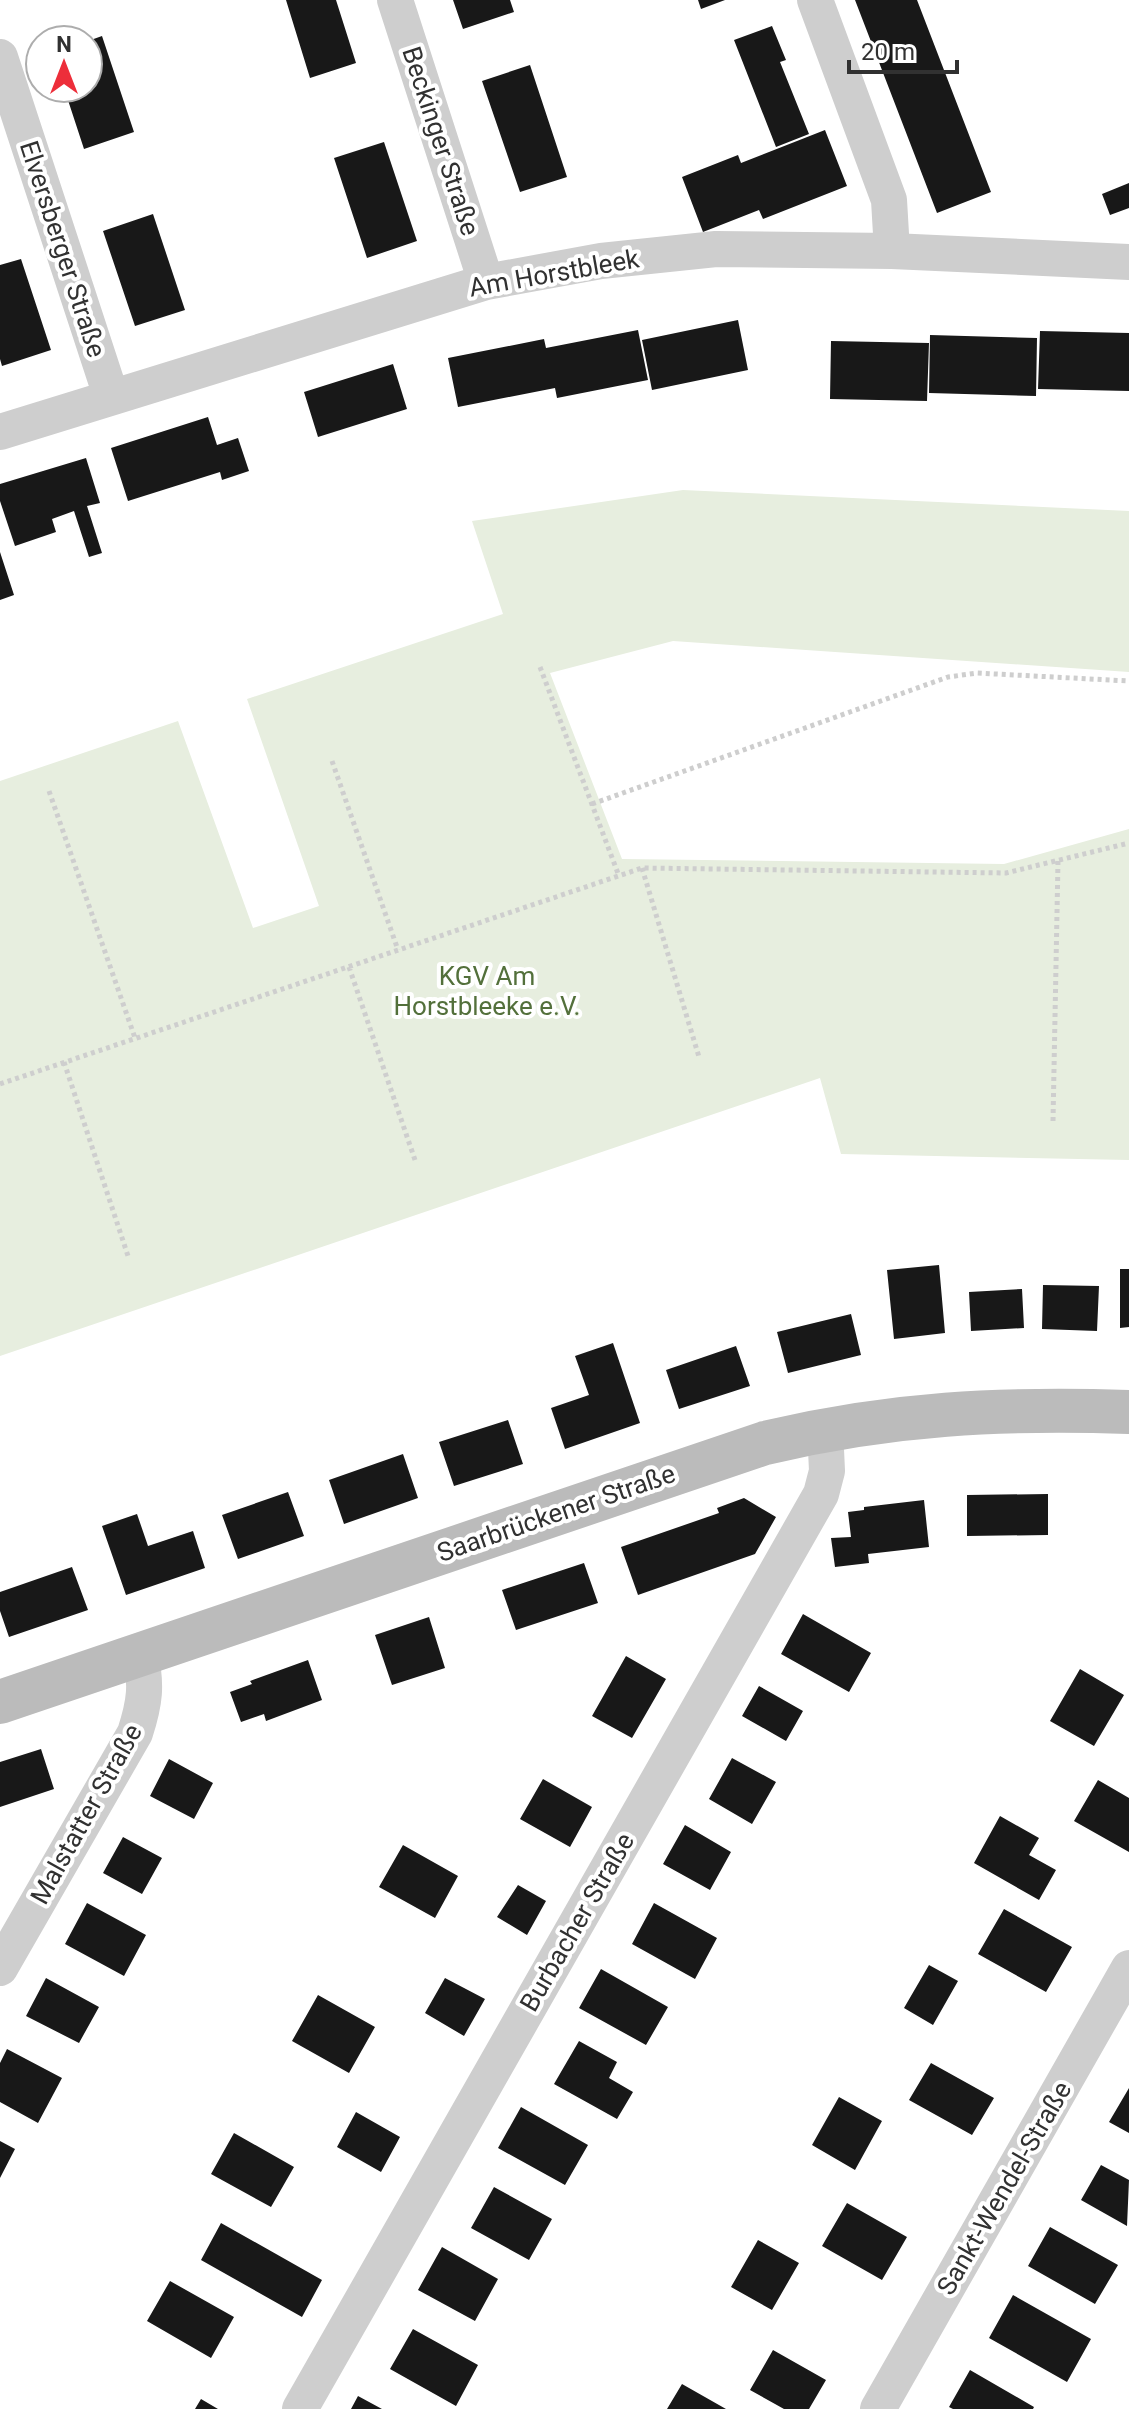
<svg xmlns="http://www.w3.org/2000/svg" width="1129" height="2409" font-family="Roboto,sans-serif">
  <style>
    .green { fill: #e7eedf }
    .building { fill: #181818 }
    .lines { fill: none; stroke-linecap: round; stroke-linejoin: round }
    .path { stroke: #cecece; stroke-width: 5; stroke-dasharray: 4 4; stroke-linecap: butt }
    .street { stroke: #cecece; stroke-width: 36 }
    .secondary { stroke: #bbb; stroke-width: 44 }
    .labels { text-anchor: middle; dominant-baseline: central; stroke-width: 8; stroke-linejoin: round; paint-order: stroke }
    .street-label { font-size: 26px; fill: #313131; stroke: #fff }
    .park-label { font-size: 26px; fill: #53703b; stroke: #fff }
  </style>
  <rect width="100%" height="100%" fill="#fff"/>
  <path class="green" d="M683,490L1129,511V672L673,641L550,673L622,859L1004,864L1129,829V1160L841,1154L820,1078L0,1356V781L178,721L253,928L319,906L247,699L503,614L472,521Z"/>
  <path class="building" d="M286,0H336L356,63L310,78Z
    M453,0H510L514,12L463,29Z
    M698,0H725L701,9Z
    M855,0H917L991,192L937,213Z
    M772,26L786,60L780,62L809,134L776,147L734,40Z
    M102,36L134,132L84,149L64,88H88V41Z
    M530,65L567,177L520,192L482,81Z
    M825,130L847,186L763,219L759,210L703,232L682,177L738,155L741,163Z
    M384,142L417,241L367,258L334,158Z
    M1129,183V208L1110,215L1102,194Z
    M153,214L185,310L135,326L103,231Z
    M21,259L51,350L2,366L0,359V265Z
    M738,320L748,370L652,390L642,340Z
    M638,330L648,380L557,398L555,388L458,407L448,358L544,339L546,348Z
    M1040,331L1129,333V391L1038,389Z
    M930,335L1037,338L1036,396L929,393Z
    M831,341L929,343L927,401L830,399Z
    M393,364L407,409L318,437L304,392Z
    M208,417L217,445L238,438L249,471L222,480L220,472L128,501L111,448Z
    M86,458L100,503L87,506L102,553L89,557L74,511L52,519L56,532L15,546L0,501V484Z
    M0,552L14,595L0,600Z
    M939,1265L945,1333L894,1339L887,1270Z
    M1120,1269H1129V1327L1120,1328Z
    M1043,1285L1099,1286L1097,1331L1042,1329Z
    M1022,1289L1024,1328L971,1331L969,1292Z
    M851,1314L861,1355L788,1373L777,1332Z
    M613,1343L640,1423L565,1449L551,1408L589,1395L575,1356Z
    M736,1346L750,1386L679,1409L666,1370Z
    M508,1420L523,1464L454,1486L439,1442Z
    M403,1454L418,1498L344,1524L329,1480Z
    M288,1492L304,1536L238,1559L222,1515Z
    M1048,1494V1535L967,1536V1495Z
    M744,1498L776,1517L755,1554L638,1595L621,1547L719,1513L717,1508Z
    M924,1500L929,1547L868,1554L869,1563L835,1567L831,1538L851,1537L848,1512L864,1510V1507Z
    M137,1514L148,1546L193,1531L205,1568L126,1595L102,1526Z
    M584,1563L598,1603L516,1630L502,1590Z
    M72,1567L88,1610L9,1637L0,1611V1592Z
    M803,1614L871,1653L849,1692L781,1654Z
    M429,1617L445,1668L392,1685L375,1635Z
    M626,1656L666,1679L632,1738L592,1716Z
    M308,1660L322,1700L266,1721L264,1714L241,1722L230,1692L252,1684L250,1681Z
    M1080,1669L1124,1695L1094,1746L1050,1721Z
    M759,1686L803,1711L786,1741L742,1716Z
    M41,1749L54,1789L0,1807V1762Z
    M732,1758L776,1782L752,1824L709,1799Z
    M169,1759L213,1783L194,1819L150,1796Z
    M543,1779L592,1807L570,1847L520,1819Z
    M1098,1780L1129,1798V1852L1074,1821Z
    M1000,1816L1039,1838L1029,1855L1056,1870L1039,1900L974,1863Z
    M685,1825L731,1852L710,1890L663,1864Z
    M123,1837L162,1858L142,1894L103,1873Z
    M403,1845L458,1876L435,1918L379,1887Z
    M518,1885L546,1901L527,1935L497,1917Z
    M87,1903L146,1935L124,1976L65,1944Z
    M654,1903L717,1938L695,1979L632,1944Z
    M1004,1909L1072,1947L1046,1992L978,1954Z
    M929,1965L958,1981L933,2025L904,2008Z
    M601,1969L668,2007L646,2045L579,2008Z
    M46,1978L99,2007L79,2043L26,2016Z
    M445,1978L485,1999L464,2036L425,2013Z
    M318,1995L375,2027L349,2073L292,2041Z
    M579,2041L617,2062L609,2078L633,2092L617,2119L554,2084Z
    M7,2049L62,2078L38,2123L0,2102V2063Z
    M931,2063L994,2098L972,2135L909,2100Z
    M1129,2088V2133L1109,2122Z
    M839,2097L882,2121L855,2170L812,2145Z
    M521,2107L588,2145L565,2185L498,2148Z
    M356,2112L400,2137L381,2172L337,2147Z
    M234,2133L294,2167L271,2207L211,2174Z
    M0,2141L15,2149L0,2178Z
    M1101,2165L1129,2180L1127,2226L1081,2200Z
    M494,2187L552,2219L529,2260L471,2228Z
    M847,2203L907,2237L882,2280L822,2246Z
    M221,2223L322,2280L302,2317L201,2260Z
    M1050,2227L1118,2265L1095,2304L1028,2266Z
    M758,2240L799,2263L772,2310L731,2287Z
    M442,2247L498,2279L475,2321L418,2290Z
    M170,2281L234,2317L211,2358L147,2321Z
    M1013,2295L1091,2339L1067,2382L989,2338Z
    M413,2329L478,2365L456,2406L390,2369Z
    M773,2350L826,2380L809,2409H784L750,2390Z
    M970,2370L1034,2407L1033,2409H953L949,2407Z
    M682,2384L726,2409H667Z
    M358,2396L382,2409H351Z
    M201,2399L218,2409H195Z"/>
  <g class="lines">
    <path class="path" d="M540,667L619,876
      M332,761L398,950
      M49,791L135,1038
      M592,804L948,677L977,673L1129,681
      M642,868L699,1057
      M349,967L415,1160
      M64,1062L129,1259
      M0,1084L642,868L1006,873L1129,843
      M1053,1121L1058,861"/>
    <path class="street" d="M395,0L486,282
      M815,0L889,200L892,251
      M0,57L111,396
      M0,432L486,282L601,261L716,249L892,251L1129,262
      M0,1968L135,1733C145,1702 147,1685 140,1653
      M300,2409L821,1494L827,1471L825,1428
      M878,2409L1129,1968"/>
    <path class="secondary" d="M0,1702L765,1443C891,1413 1000,1408 1129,1412"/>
  </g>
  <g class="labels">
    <g class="street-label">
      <text transform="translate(441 141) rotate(72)">Beckinger Straße</text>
      <text transform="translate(63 249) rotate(72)">Elversberger Straße</text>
      <text transform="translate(554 273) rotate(-10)">Am Horstbleek</text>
      <text transform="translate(556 1513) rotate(-19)">Saarbrückener Straße</text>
      <text transform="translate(86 1814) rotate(-61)">Malstatter Straße</text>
      <text transform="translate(577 1922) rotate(-60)">Burbacher Straße</text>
      <text transform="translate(1004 2188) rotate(-60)">Sankt-Wendel-Straße</text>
    </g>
    <g class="park-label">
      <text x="487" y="976">KGV Am<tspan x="487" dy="30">Horstbleeke e.V.</tspan></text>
    </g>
  </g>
  <g transform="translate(64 64)"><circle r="38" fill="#ffffff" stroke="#adadad" stroke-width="2"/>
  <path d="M0-6L14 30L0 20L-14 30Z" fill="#ed2e3a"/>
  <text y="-12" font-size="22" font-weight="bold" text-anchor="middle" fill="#313131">N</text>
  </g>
  <path d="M849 60v12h108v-12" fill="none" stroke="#313131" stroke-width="4"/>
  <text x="861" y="60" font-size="24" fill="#313131" stroke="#ffffff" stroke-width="6" paint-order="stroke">20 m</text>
</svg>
